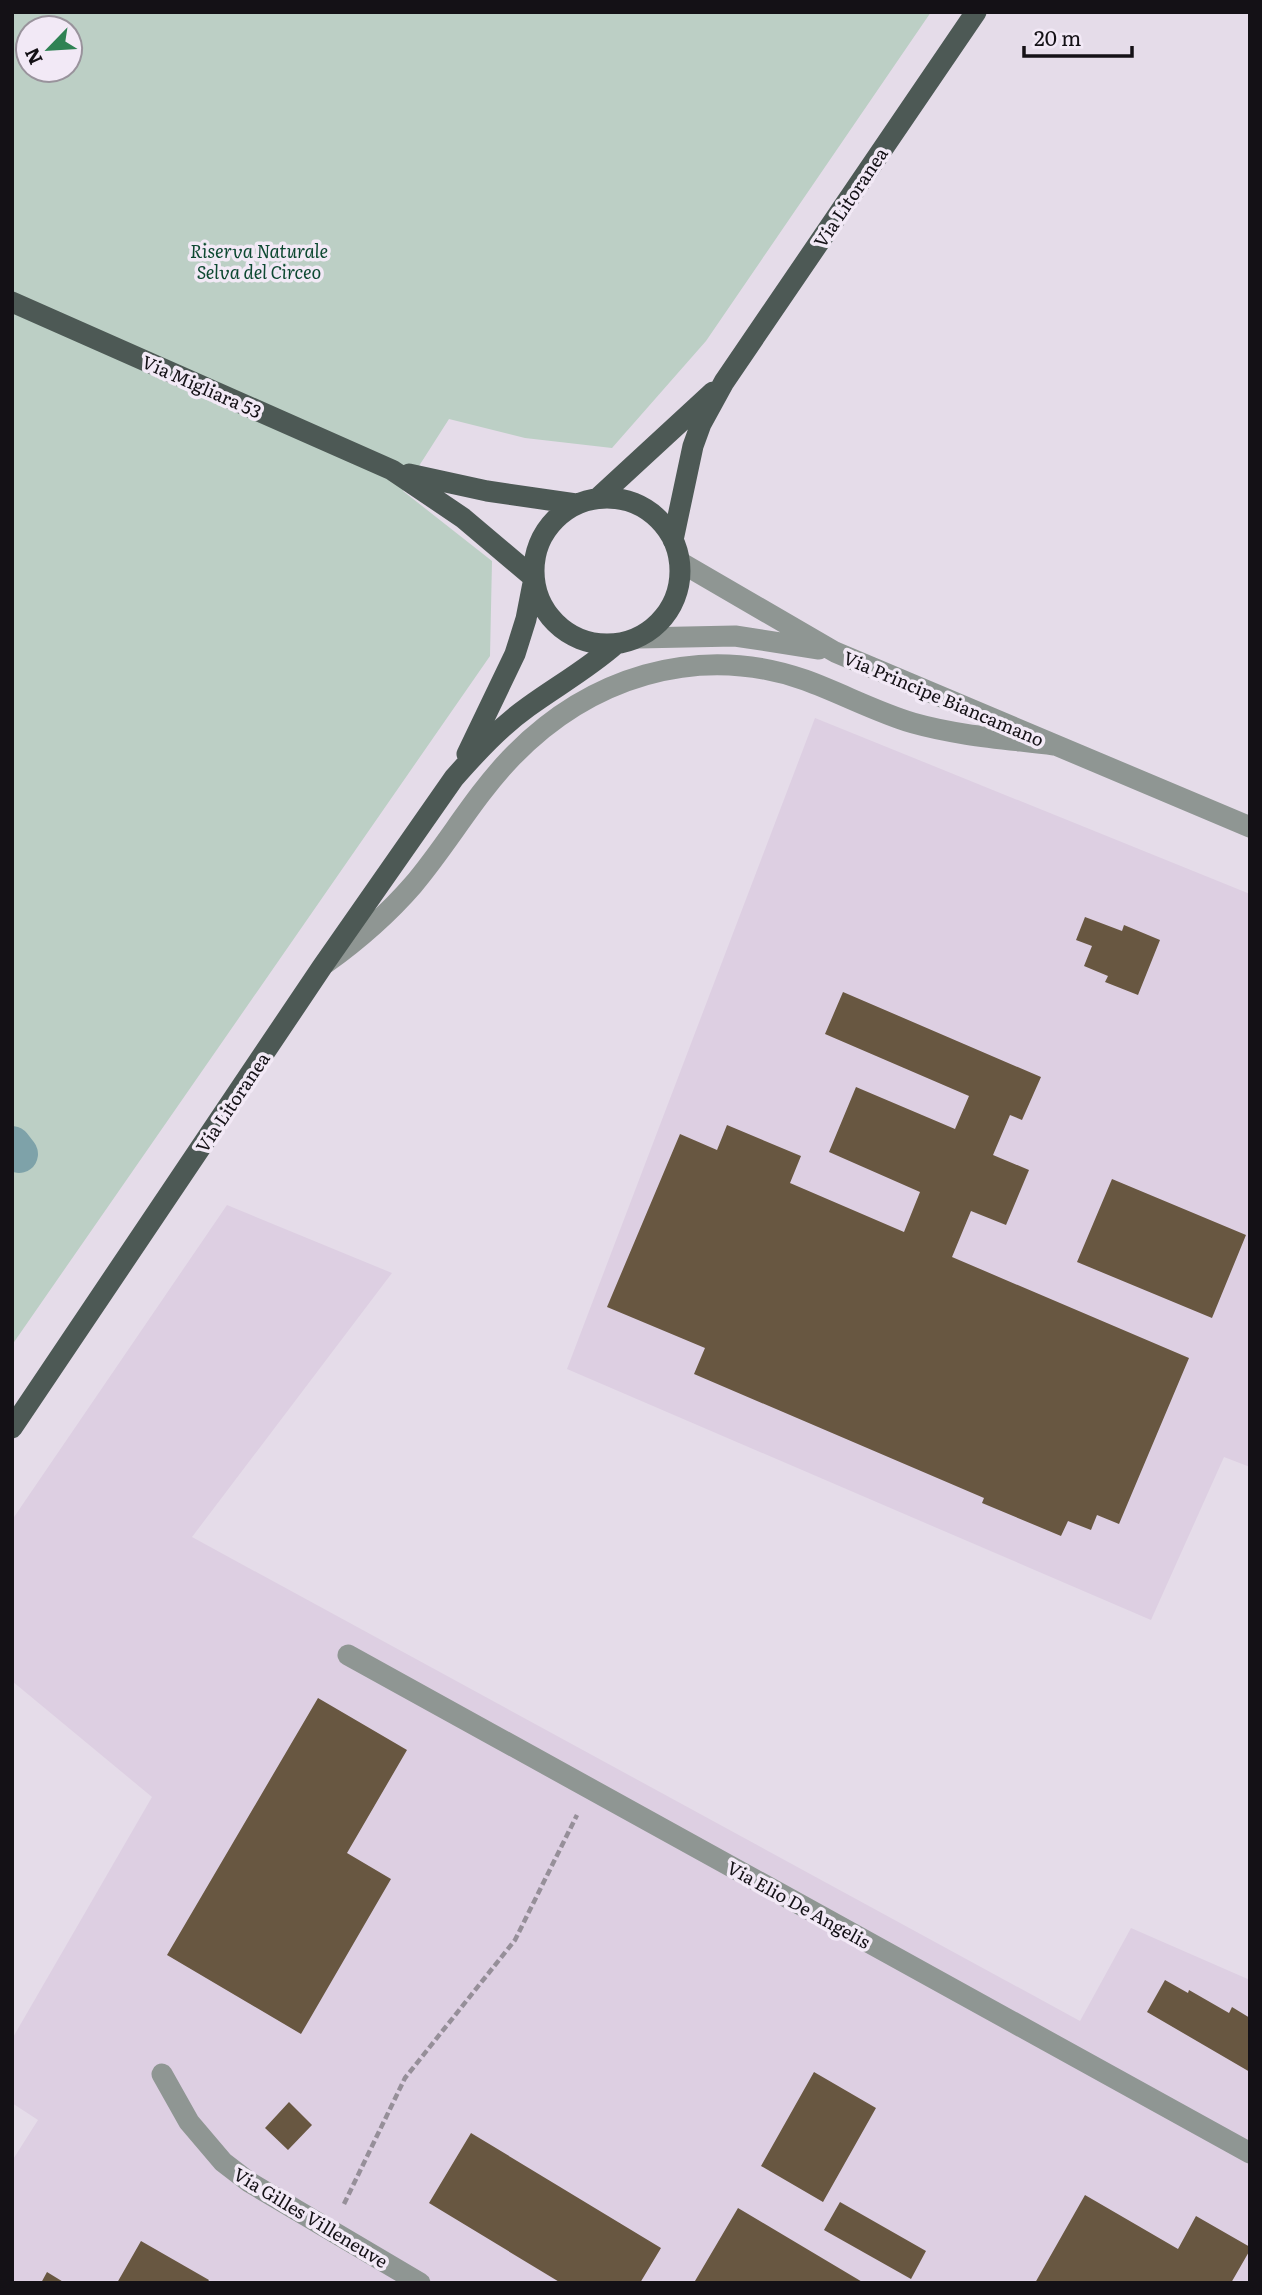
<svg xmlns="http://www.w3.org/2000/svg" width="1262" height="2295" font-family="Literata,serif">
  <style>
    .built { fill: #ddcfe2 }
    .green { fill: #bccfc5; fill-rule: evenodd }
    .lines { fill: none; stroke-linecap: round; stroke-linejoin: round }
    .canal { stroke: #7ea2a9; stroke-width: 38 }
    .building { fill: #685741 }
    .path { stroke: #968f99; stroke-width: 4.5; stroke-dasharray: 7 3.5; stroke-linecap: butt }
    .minor { stroke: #8f9693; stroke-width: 21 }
    .major { stroke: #4d5955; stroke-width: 21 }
    .labels { text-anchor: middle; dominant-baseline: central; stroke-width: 7; stroke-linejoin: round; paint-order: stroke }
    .street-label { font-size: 18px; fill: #141116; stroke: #f2e9f6 }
    .park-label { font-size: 18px; font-style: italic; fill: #0e4932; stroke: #f2e9f6 }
  </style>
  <rect width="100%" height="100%" fill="#e5dce9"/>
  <path class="built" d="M815,718L1250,894V1467L1224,1457L1151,1620L567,1369Z
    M227,1205L392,1273L192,1537L1080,2021L1131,1928L1250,1980V2283H12V2161L38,2120L12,2103V2039L152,1797L12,1681V1520Z"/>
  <path class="green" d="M12,12H931L706,341L612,448L525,438L449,419L403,491L492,561L490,656L12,1345ZM28,28H70V70H28Z"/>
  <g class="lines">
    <path class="canal" d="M12,1145L19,1154"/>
  </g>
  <path class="building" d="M1085,917L1122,931L1124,925L1160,940L1138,995L1105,982L1108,976L1084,966L1092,946L1076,940Z
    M843,992L1041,1077L1022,1120L1010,1115L993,1155L1029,1170L1006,1225L971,1211L952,1257L1189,1358L1119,1524L1097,1515L1091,1530L1068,1521L1061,1536L982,1503L984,1498L694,1374L705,1348L607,1307L680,1134L717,1150L727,1125L801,1156L790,1183L904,1232L920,1192L829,1152L856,1087L955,1129L969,1096L825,1034Z
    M1112,1179L1246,1235L1212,1318L1077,1262Z
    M318,1698L407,1750L347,1853L391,1879L301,2034L167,1955Z
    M1165,1980L1188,1993L1189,1990L1229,2013L1232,2007L1250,2018V2072L1147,2012Z
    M814,2072L876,2108L823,2202L761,2166Z
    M289,2102L312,2125L288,2150L265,2128Z
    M471,2133L661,2248L640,2283H561L429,2203Z
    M1085,2195L1178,2249L1196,2216L1250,2247V2250L1231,2283H1035Z
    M840,2202L926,2251L911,2279L824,2230Z
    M738,2208L864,2283H698L695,2281Z
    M141,2241L209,2280L207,2283H117Z
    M47,2272L65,2283H41Z"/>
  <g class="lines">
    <path class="path" d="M344,2204L405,2078L515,1940L577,1815"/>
    <path class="minor" d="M680,562L835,652L1250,827
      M638,638L735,636L819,649
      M326,963C358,940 387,915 413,885C447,845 473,798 510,759C587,678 696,642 805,680C841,693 876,712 913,723C959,736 1007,739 1054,745
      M348,1655L1250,2153
      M162,2074L189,2122L223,2162L249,2182L420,2283"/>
    <path class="major" d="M12,302L392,470L463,518L534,578L526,619L515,654L467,754
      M409,474L487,491L576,504
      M534 571a73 73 0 1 1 146 0a73 73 0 1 1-146 0Z
      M598,498L713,392
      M673,540L693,446L701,424L724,382L976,12
      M12,1428L322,967L454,778C477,752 500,727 528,707C557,686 589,668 616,644"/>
  </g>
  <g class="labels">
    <g class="street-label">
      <text transform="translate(850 197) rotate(-56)">Via Litoranea</text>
      <text transform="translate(202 386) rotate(24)">Via Migliara 53</text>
      <text transform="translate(944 698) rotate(23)">Via Principe Biancamano</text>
      <text transform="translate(232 1102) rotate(-56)">Via Litoranea</text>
      <text transform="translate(799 1904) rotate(29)">Via Elio De Angelis</text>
      <text transform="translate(311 2217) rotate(31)">Via Gilles Villeneuve</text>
    </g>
    <g class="park-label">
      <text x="259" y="250">Riserva Naturale<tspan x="259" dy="21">Selva del Circeo</tspan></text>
    </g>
  </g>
  <rect width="1262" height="2295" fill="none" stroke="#141116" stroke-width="28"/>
  <g transform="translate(49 49) rotate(245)"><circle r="33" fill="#f2e9f6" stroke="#99939c" stroke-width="2"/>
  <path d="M0-5L12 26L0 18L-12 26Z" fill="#2f8254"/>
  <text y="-10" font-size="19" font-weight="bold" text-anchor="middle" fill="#141116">N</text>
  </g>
  <path d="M1024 46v10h108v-10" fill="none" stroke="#141116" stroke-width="3.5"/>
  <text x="1034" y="46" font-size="21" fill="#141116" stroke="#f2e9f6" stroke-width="5" paint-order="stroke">20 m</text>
</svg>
